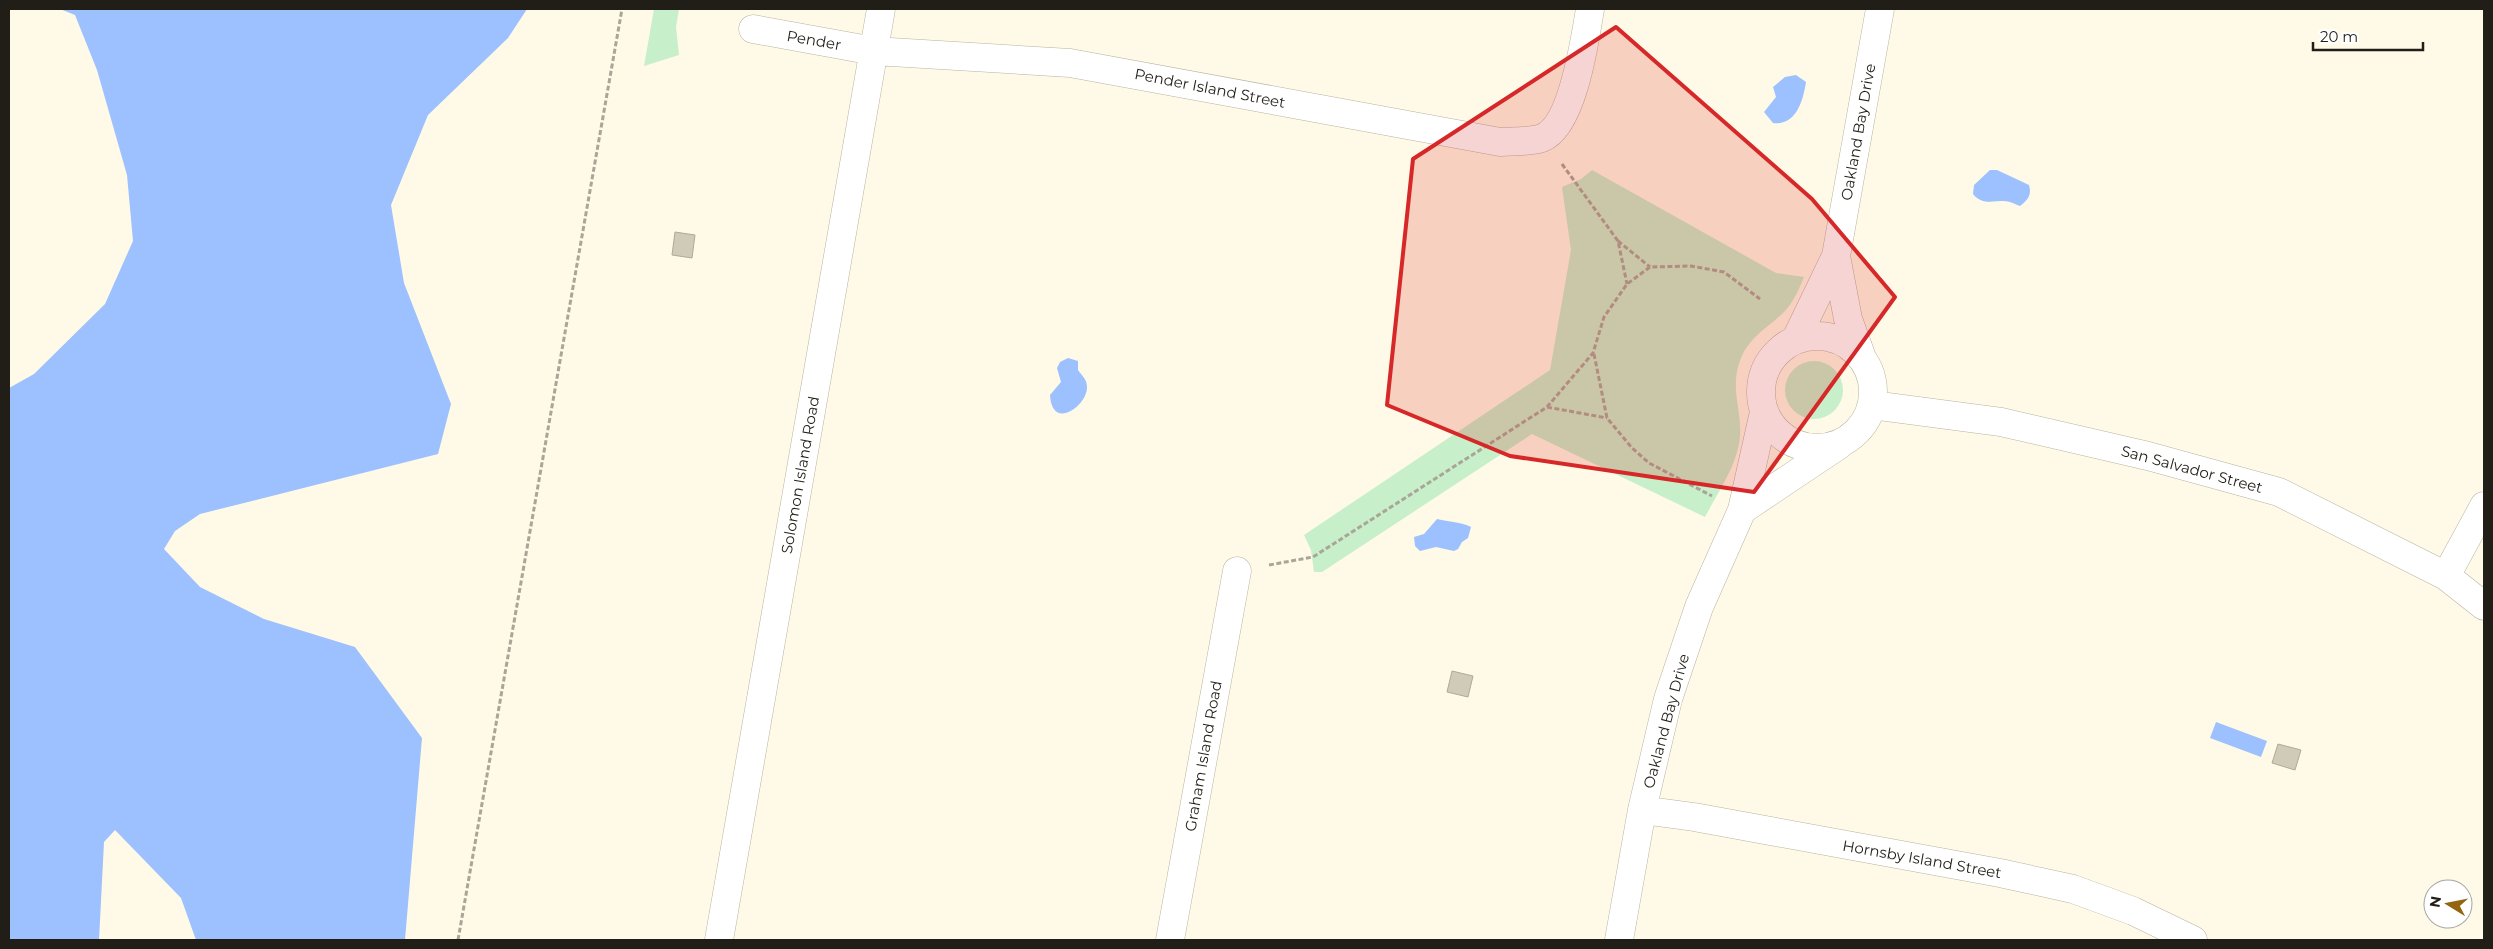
<svg xmlns="http://www.w3.org/2000/svg" width="2493" height="949" font-family="Montserrat,sans-serif">
  <style>
    .green { fill: #c7efc9 }
    .water { fill: #9dc0fe }
    .building { fill: #d0cbb9; stroke: #afaa98 }
    .lines { fill: none; stroke-linecap: round; stroke-linejoin: round }
    .street-casing { stroke: #b8b3a1; stroke-width: 29 }
    .path { stroke: #a9a597; stroke-width: 3; stroke-dasharray: 5 2.5; stroke-linecap: butt }
    .street { stroke: #fff; stroke-width: 28 }
    .marked { fill: #d62828; fill-opacity: 0.2; stroke: #d62828; stroke-width: 4; stroke-linejoin: round }
    .labels { text-anchor: middle; dominant-baseline: central; stroke-width: 4; stroke-linejoin: round; paint-order: stroke }
    .street-label { font-size: 15px; fill: #201e17; stroke: #fff }
  </style>
  <rect width="100%" height="100%" fill="#fffae7"/>
  <path class="green" d="M654,9H679L676,27L679,55L644,66Z
    M1592,170L1776,273L1804,277C1799,289 1794,301 1785,311C1770,326 1750,336 1741,358C1729,388 1742,408 1740,437C1737,466 1718,492 1705,517L1532,434L1322,572H1314L1311,550L1304,535L1550,370L1571,250L1562,187L1581,179Z
    M1785 390a29 29 0 1 1 58 0a29 29 0 1 1-58 0Z"/>
  <path class="water" d="M60,9H527L508,38L428,115L391,205L404,283L451,404L438,454L200,514L175,531L164,549L200,587L264,619L355,647L422,738L405,940H196L181,898L115,830L104,842L99,940H9V388L34,374L105,304L133,241L127,175L97,70L75,15Z
    M1796,75L1806,82C1803,101 1796,126 1773,123L1764,112L1776,97L1773,87L1785,77Z
    M1990,170H1997L2029,185C2032,195 2028,200 2020,206C2015,204 2009,201 2004,201C1992,201 1982,205 1973,194L1974,185Z
    M1068,358L1078,361V370C1082,376 1087,379 1087,387C1088,405 1052,432 1050,395L1061,382L1057,368L1060,362Z
    M1437,519C1449,522 1461,522 1471,527L1468,538L1462,542L1458,549L1454,551L1436,547L1420,551L1415,546L1414,537L1424,534Z
    M2216,722L2267,741L2261,757L2210,738Z"/>
  <path class="building" d="M675,232L695,235L692,258L672,255Z
    M1452,671L1473,676L1468,697L1447,692Z
    M2278,744L2301,750L2295,770L2272,763Z"/>
  <g class="lines">
    <defs>
      <path id="street" d="M753,29L874,51L1070,63L1500,142C1513,141 1530,142 1542,138C1573,126 1585,39 1590,9
        M1836,256L1848,319L1862,358
        M1761 392a56 56 0 1 1 112 0a56 56 0 1 1-112 0Z
        M1796,339L1836,256L1880,9
        M1872,405L2001,422L2148,456L2279,492L2446,576L2484,606
        M1742,510L1839,445
        M2446,576L2484,506
        M1642,810L1694,817L2000,873L2073,889L2133,911L2193,940
        M719,940L881,9
        M1170,940L1237,571
        M1619,940L1642,810L1668,699L1699,607L1742,510L1764,412"/>
    </defs>
    <use href="#street" class="street-casing"/>
    <path class="path" d="M1562,164L1618,241L1627,284
      M1618,241L1650,267
      M1594,354L1607,418L1632,448L1649,463L1712,496
      M1547,407L1607,418
      M1269,565L1313,557L1547,407L1593,353L1604,317L1627,284L1650,267L1691,266L1724,272L1760,299
      M458,940L622,9"/>
    <use href="#street" class="street"/>
  </g>
  <path class="marked" d="M1616,27L1812,199L1895,297L1754,492L1510,456L1387,405L1413,159Z"/>
  <g class="labels">
    <g class="street-label">
      <text transform="translate(814 40) rotate(10)">Pender</text>
      <text transform="translate(1210 88) rotate(11)">Pender Island Street</text>
      <text transform="translate(1858 132) rotate(-80)">Oakland Bay Drive</text>
      <text transform="translate(2192 469) rotate(15)">San Salvador Street</text>
      <text transform="translate(800 475) rotate(-80)">Solomon Island Road</text>
      <text transform="translate(1666 721) rotate(-75)">Oakland Bay Drive</text>
      <text transform="translate(1203 756) rotate(-80)">Graham Island Road</text>
      <text transform="translate(1922 859) rotate(10)">Hornsby Island Street</text>
    </g>
  </g>
  <rect width="2493" height="949" fill="none" stroke="#201e17" stroke-width="20"/>
  <g transform="translate(2448 904) rotate(280)"><circle r="24" fill="#ffffff" stroke="#a6a5a2"/>
  <path d="M0-4L9 19L0 12L-9 19Z" fill="#936511"/>
  <text y="-8" font-size="14" font-weight="bold" text-anchor="middle" fill="#201e17">N</text>
  </g>
  <path d="M2313 42v8h110v-8" fill="none" stroke="#201e17" stroke-width="2.5"/>
  <text x="2320" y="42" font-size="15" fill="#201e17" stroke="#ffffff" stroke-width="4" paint-order="stroke">20 m</text>
</svg>
